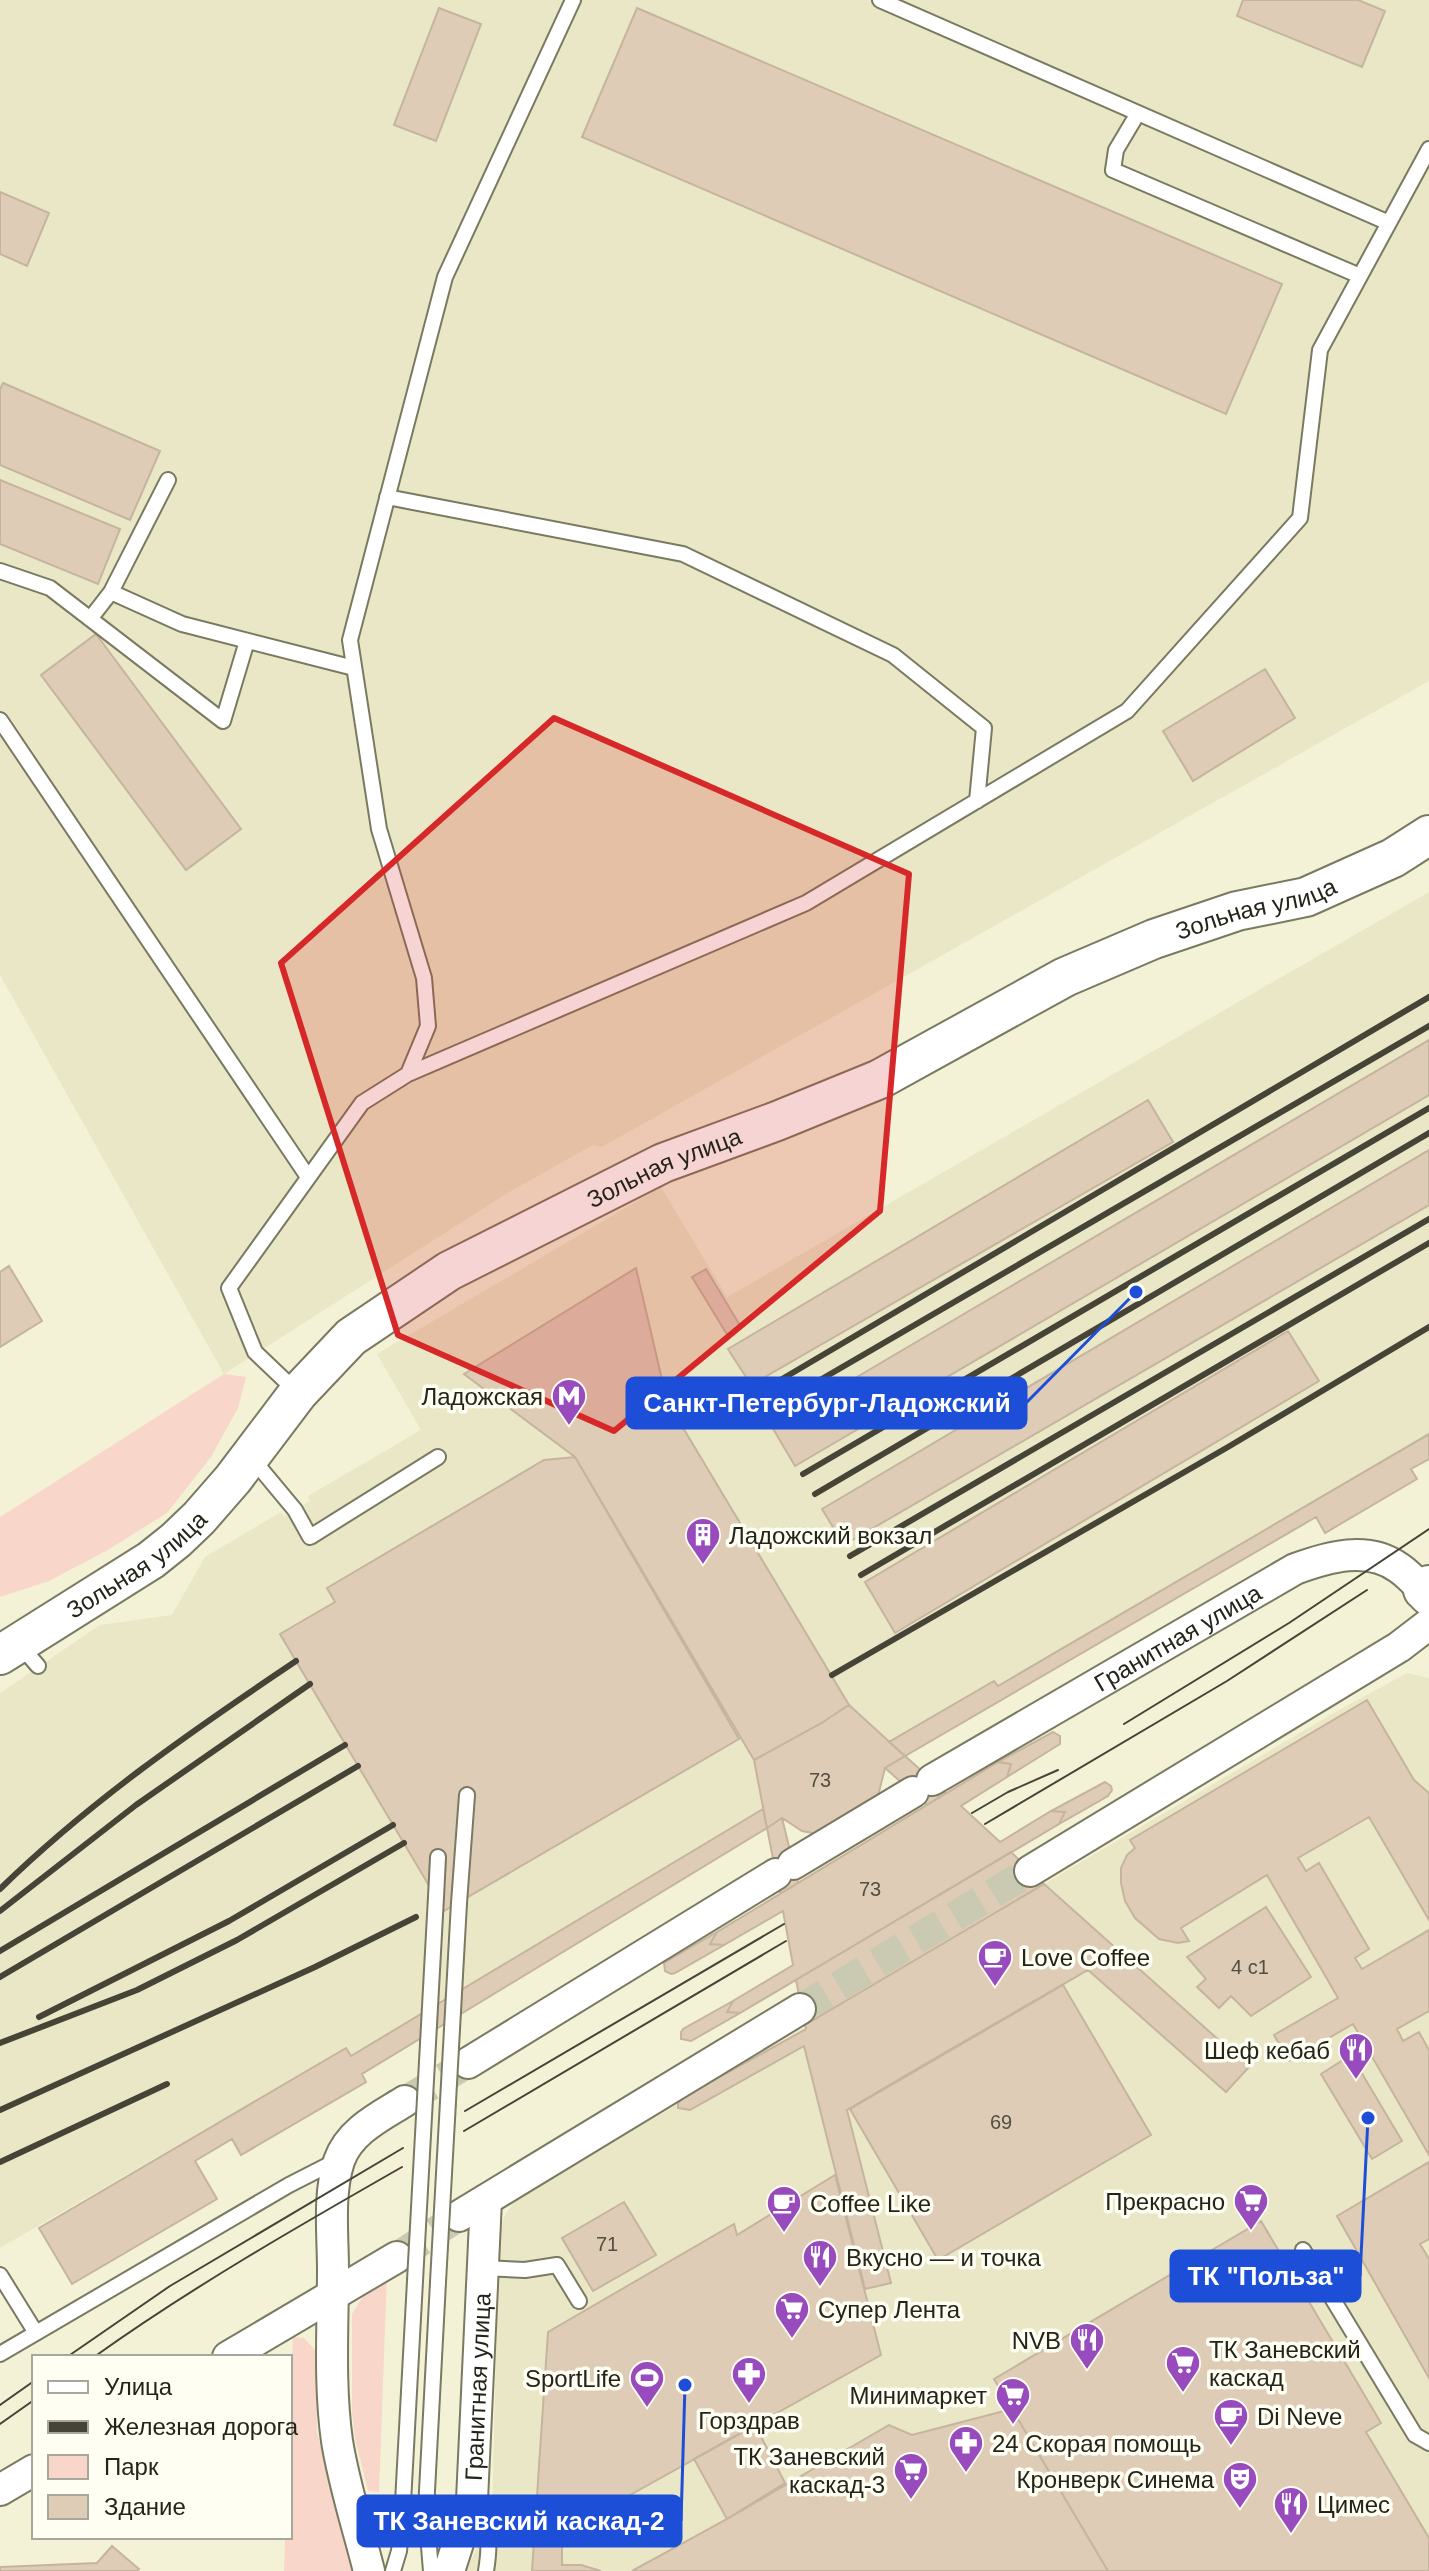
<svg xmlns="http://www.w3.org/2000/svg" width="1429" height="2571" font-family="Helvetica,sans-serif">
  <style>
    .built { fill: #e9e7c5 }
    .green { fill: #f8d6c9 }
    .building { fill: #deccb6; stroke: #c5b49e; stroke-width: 2 }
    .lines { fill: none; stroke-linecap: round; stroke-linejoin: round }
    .minor-tunnel { stroke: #cac9b1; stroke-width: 30; stroke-dasharray: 30 15; stroke-linecap: butt }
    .service-casing { stroke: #7a7961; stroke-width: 18 }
    .minor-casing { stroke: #7a7961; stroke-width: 34 }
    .tertiary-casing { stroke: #7a7961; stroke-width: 42 }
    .service { stroke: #fff; stroke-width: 14 }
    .minor { stroke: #fff; stroke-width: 30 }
    .tertiary { stroke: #fff; stroke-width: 38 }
    .tram { stroke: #454437; stroke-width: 2 }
    .rail { stroke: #454437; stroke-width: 6 }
    .service-bridge-casing { stroke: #7a7961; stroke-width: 18; stroke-linecap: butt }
    .service-bridge { stroke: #fff; stroke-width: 14 }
    .marked { fill: #d62828; fill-opacity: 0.2; stroke: #d62828; stroke-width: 6; stroke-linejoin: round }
    .labels { text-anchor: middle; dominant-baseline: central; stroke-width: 7; stroke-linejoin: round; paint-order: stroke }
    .number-label { font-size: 20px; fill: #534e41 }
    .street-label { font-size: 24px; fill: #25241a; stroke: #fffef3 }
    .poi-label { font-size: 24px; fill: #25241a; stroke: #fffef3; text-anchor: start }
    .leader { fill: none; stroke: #1d4ed8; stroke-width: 3 }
    .callout-dot { fill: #1d4ed8; stroke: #fffef3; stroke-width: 3 }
    .callout { fill: #1d4ed8; stroke: #1d4ed8; stroke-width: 3 }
    .callout-label { font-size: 26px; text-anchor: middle; font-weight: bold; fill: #fff }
  </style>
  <rect width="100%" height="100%" fill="#f3f2d7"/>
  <path class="built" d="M0,0H1429V681L602,1147L593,1145L506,1194L224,1374L0,975Z
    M1429,892V1434L998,1686L994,1681L889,1742L848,1705L754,1760L763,1809L351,2056L345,2048L0,2248V1693L100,1625L172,1615L205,1557L281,1512L284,1516L310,1501L308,1496L421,1430L377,1354L661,1187L727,1297Z
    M1407,1673L1429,1678V2571H466L492,2516L499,2234L505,2215L515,2201L1071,1868L1332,1714Z"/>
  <path class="green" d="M224,1374L246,1377L238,1408L211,1457L167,1513L106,1551L49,1581L0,1597V1517Z
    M387,2274L379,2492L368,2491L355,2438L352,2412V2314L370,2285Z
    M293,2337L304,2338L315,2350L317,2432L353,2571H284L285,2537H290V2413Z"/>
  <path class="building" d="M1243,0H1358L1385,11L1362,67L1237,16Z
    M439,8L481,24L436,141L394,125Z
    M637,8L1282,284L1226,414L582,137Z
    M0,192L49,213L27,266L0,254Z
    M3,383L160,451L130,520L0,465V389Z
    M0,480L120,529L98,584L0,544Z
    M96,634L241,829L186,870L41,675Z
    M1265,669L1295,718L1193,781L1163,731Z
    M1429,1040V1095L795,1466L772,1427Z
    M1148,1100L1173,1142L751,1385L728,1349Z
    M1429,1150V1205L844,1545L822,1509Z
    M9,1266L42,1321L0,1347V1272Z
    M636,1268L667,1401L849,1705L820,1724L754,1760L575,1457L464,1374Z
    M706,1269L741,1327L728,1336L692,1277Z
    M1288,1331L1319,1381L895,1633L865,1582Z
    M1429,1434V1459L1411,1469L1417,1479L1325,1533L1316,1517L905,1756L889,1742L994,1681L998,1686Z
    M575,1457L739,1739L444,1911L280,1634L335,1602L327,1588L544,1460Z
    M1367,1700L1414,1780L1429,1793V1920L1369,1817L1298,1858L1306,1871L1319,1863L1369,1949L1355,1958L1362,1969L1429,1930V2011L1397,2029L1403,2041L1419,2032L1429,2050V2155L1353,2024L1289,2061L1274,2035L1338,1998L1267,1875L1181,1928L1189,1941L1178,1943L1159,1939L1135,1918L1125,1901L1121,1883V1868L1127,1855L1135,1848L1130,1840Z
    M849,1705L905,1756L885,1768L879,1792L870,1811L823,1835L802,1831L782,1818L767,1828L754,1760L820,1724Z
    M1053,1732L1060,1736V1744L1007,1777L1011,1764L998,1762Z
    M905,1756L932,1780L946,1793L927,1805L885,1768Z
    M998,1762L1011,1764L1007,1777L961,1806L1000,1842L1051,1811L1065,1812L1059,1824L740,2013L727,2012L733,2001L793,1965L783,1911L724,1945L710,1944L717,1932Z
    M1105,1782L1111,1786L1112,1790L1108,1796L1059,1824L1065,1812L1051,1811Z
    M763,1809L767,1828L362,2074L366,2082L241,2155L232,2139L195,2161L217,2199L72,2284L39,2228L346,2048L351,2056Z
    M782,1818L798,1883L780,1894L767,1828Z
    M1011,1852L1044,1884L805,2025L796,1980Z
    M1044,1884L1249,2067L1226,2092L1088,1970L925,2064L847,2110L891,2283L865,2289L804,2046L690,2110L678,2108V2104L682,2098L806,2029L805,2025Z
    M1266,1907L1311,1977L1251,2016L1231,1996L1219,2008L1197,1987L1206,1979L1187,1957Z
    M717,1932L710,1944L724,1945L675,1973L671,1974L665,1971L664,1963L667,1961Z
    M1063,1985L1151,2135L938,2260L850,2109Z
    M733,2001L727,2012L740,2013L691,2041L681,2039V2032L683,2029Z
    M1351,2055L1402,2141L1372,2159L1321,2074Z
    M1429,2162V2239L1420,2244L1429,2259V2378L1337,2216Z
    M835,2175L881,2355L562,2533V2565H581L601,2571H532L548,2332L734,2224L737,2235Z
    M624,2202L656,2255L593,2291L562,2238Z
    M1261,2221L1381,2423L1366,2432L1429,2538V2571H1108L994,2379Z
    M1012,2409L1108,2571H632L727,2519L889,2425L912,2435Z
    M755,2425L785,2483L727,2519L694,2459Z
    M112,2546L139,2569L137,2571H0V2567L97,2563Z"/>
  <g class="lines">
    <path class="minor-tunnel" d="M800,2009L1030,1871
      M405,2101L468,2063
      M397,2257L459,2216"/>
    <defs>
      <path id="service" d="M880,0L1389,223
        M1138,113L1116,150L1113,170L1360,276
        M168,480L111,592L182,624L354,668
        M387,497L683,554L893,655L984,728L977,801
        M0,571L50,588L223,721L247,641
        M90,619L111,592
        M0,720L308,1177
        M408,1074L806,903L1127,711L1300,518L1320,350L1429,149
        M298,1393L255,1352L229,1288L362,1103L408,1074L428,1026L424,978L379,829L350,640L445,277L573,0
        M250,1456L295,1510L310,1537L438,1457
        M18,1643L38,1666
        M436,1897L438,1857
        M459,1903L467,1795
        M1303,2250L1415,2435L1429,2443
        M483,2268L525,2270L557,2265L579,2301
        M0,2275L36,2333
        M0,2354L289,2185L336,2161
        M474,2503C489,2529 491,2541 486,2571
        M393,2571L399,2551L402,2521L415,2281
        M431,2571L426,2510L438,2282"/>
      <g id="minor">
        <path id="s1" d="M932,1780L1295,1569C1328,1557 1368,1545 1399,1568C1408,1574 1415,1582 1423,1590"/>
        <path d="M793,1864L913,1792"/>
        <path d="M1030,1871L1399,1647L1429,1624"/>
        <path d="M468,2063L776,1874"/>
        <path d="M459,2216L800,2009"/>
        <path d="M228,2357L397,2257"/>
        <path d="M0,2490L34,2470"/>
        <path d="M369,2571C358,2527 344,2485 337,2441C329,2385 333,2326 333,2270C333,2235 328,2195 339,2161C349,2131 381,2116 405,2101"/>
        <path id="s2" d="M449,2571L472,2500L486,2200"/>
      </g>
      <g id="tertiary">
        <path d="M1429,1585L1423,1590L1429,1596"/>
        <path id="s3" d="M0,1655L151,1560L176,1540L199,1518L233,1479L298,1393L351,1337L449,1271L663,1163L777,1121L880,1079L1065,977L1154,939L1237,911L1306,897L1393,858L1429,835"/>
      </g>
    </defs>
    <use href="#service" class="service-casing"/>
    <use href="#minor" class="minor-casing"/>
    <use href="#tertiary" class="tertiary-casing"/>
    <use href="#service" class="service"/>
    <use href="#minor" class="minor"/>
    <use href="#tertiary" class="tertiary"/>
    <path class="tram" d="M1124,1724L1289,1623L1429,1529
      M972,1813L1008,1792L1058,1770
      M985,1824L1227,1681L1367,1590
      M465,2111L784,1924
      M464,2131L786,1941
      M67,2357L170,2286L403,2148
      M94,2357C192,2287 297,2227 402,2167
      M0,2405L34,2381
      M0,2424L34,2400"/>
    <path class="rail" d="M755,1395L1429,997
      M765,1412L1429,1026
      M803,1474L1429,1108
      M815,1494L1429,1133
      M850,1556L1429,1219
      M861,1575L1429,1243
      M832,1675L1228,1447L1429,1327
      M0,1889C89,1802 193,1730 296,1661
      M0,1911L136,1805L310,1684
      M0,1951L345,1745
      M0,1977L358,1766
      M39,2017L229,1921L393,1825
      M0,2043L137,1990L237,1940L404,1843
      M0,2110L315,1967L416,1917
      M0,2162L167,2084"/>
    <defs>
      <path id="service-bridge" d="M415,2281L436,1897
        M438,2282L459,1903"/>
    </defs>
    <use href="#service-bridge" class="service-bridge-casing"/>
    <use href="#service-bridge" class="service-bridge"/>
  </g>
  <path class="marked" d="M554,718L909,874L880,1211L614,1431L398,1335L281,963Z"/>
  <defs>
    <symbol id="metro-pin" viewBox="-11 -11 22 30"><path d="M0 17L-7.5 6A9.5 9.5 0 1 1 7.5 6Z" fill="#984bbd" stroke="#fffef3"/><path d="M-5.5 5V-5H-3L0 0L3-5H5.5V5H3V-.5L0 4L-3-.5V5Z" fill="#fff"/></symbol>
    <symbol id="building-pin" viewBox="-11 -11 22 30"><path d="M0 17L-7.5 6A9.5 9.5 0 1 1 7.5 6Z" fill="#984bbd" stroke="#fffef3"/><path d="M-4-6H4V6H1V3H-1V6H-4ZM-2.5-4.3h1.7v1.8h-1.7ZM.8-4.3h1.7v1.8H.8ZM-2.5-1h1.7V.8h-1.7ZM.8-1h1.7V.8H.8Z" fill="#fff"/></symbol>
    <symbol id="cafe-pin" viewBox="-11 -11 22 30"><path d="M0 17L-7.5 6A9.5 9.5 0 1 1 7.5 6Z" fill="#984bbd" stroke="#fffef3"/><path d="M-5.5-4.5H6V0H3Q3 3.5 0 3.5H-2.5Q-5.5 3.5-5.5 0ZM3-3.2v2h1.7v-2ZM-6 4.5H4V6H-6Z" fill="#fff"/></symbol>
    <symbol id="restaurant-pin" viewBox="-11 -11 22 30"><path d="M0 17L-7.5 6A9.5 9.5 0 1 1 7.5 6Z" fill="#984bbd" stroke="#fffef3"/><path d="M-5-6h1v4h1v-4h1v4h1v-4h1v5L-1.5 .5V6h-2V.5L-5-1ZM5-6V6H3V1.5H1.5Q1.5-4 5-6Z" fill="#fff"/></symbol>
    <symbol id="supermarket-pin" viewBox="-11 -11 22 30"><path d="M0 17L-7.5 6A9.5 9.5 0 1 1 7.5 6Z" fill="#984bbd" stroke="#fffef3"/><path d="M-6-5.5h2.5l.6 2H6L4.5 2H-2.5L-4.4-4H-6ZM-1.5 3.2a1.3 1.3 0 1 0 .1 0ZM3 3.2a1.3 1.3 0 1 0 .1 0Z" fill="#fff"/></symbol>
    <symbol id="pharmacy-pin" viewBox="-11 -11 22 30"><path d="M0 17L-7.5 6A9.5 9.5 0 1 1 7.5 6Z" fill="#984bbd" stroke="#fffef3"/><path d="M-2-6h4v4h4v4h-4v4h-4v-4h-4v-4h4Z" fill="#fff"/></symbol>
    <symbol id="stadium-pin" viewBox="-11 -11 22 30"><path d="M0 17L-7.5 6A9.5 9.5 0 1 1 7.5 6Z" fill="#984bbd" stroke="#fffef3"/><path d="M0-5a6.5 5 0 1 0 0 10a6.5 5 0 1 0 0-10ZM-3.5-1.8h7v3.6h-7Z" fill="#fff"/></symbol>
    <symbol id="theatre-pin" viewBox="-11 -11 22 30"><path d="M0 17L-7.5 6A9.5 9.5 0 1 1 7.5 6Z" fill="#984bbd" stroke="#fffef3"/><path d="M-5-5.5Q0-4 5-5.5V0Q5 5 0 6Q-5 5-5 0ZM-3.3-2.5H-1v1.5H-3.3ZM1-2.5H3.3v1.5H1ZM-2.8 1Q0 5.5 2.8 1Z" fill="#fff"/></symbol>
  </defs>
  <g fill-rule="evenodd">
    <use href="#metro-pin" x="549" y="1376" width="40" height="54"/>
    <use href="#building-pin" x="683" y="1515" width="40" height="54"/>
    <use href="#cafe-pin" x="975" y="1937" width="40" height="54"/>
    <use href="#restaurant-pin" x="1336" y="2030" width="40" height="54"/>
    <use href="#supermarket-pin" x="1231" y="2181" width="40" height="54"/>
    <use href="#cafe-pin" x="764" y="2183" width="40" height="54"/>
    <use href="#restaurant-pin" x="800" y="2237" width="40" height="54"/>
    <use href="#supermarket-pin" x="772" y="2289" width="40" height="54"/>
    <use href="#restaurant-pin" x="1067" y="2320" width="40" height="54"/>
    <use href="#supermarket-pin" x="1163" y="2343" width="40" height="54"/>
    <use href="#pharmacy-pin" x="729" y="2354" width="40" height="54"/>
    <use href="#stadium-pin" x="627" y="2358" width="40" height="54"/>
    <use href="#supermarket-pin" x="993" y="2375" width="40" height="54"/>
    <use href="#cafe-pin" x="1211" y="2396" width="40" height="54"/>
    <use href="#pharmacy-pin" x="946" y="2423" width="40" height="54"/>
    <use href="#supermarket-pin" x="891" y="2450" width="40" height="54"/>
    <use href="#theatre-pin" x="1220" y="2459" width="40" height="54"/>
    <use href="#restaurant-pin" x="1271" y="2484" width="40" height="54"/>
  </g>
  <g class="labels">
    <g class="number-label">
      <text x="820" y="1780">73</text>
      <text x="870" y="1889">73</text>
      <text x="1250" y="1967">4 с1</text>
      <text x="1001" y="2122">69</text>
      <text x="607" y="2244">71</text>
    </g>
    <g class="street-label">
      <text stroke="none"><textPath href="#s3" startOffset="1484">Зольная улица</textPath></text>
      <text stroke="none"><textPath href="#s3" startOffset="836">Зольная улица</textPath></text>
      <text stroke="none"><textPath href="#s3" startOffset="164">Зольная улица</textPath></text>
      <text stroke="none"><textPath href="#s1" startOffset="284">Гранитная улица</textPath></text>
      <text stroke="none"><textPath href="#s2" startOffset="188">Гранитная улица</textPath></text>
    </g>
    <g class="poi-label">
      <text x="543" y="1396" text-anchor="end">Ладожская</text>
      <text x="729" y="1535">Ладожский вокзал</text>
      <text x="1021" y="1957">Love Coffee</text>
      <text x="1330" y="2050" text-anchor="end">Шеф кебаб</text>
      <text x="1225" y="2201" text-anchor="end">Прекрасно</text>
      <text x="810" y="2203">Coffee Like</text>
      <text x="846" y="2257">Вкусно — и точка</text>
      <text x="818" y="2309">Супер Лента</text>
      <text x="1061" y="2340" text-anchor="end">NVB</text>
      <text x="1209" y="2349">ТК Заневский<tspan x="1209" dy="28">каскад</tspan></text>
      <text x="621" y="2378" text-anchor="end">SportLife</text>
      <text x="987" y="2395" text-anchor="end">Минимаркет</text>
      <text x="1257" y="2416">Di Neve</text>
      <text x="749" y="2420" text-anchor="middle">Горздрав</text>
      <text x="992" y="2443">24 Скорая помощь</text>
      <text x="885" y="2456" text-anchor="end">ТК Заневский<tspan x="885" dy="28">каскад-3</tspan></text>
      <text x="1214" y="2479" text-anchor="end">Кронверк Синема</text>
      <text x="1317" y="2504">Цимес</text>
    </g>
  </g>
  <path class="leader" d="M1136 1292L1026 1403M1368 2118L1360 2276M685 2385L681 2521"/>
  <g class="callout-dot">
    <circle cx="1136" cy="1292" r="8"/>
    <circle cx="1368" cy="2118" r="8"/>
    <circle cx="685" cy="2385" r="8"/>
  </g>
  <g class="callout">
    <rect x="627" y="1378" width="399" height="50" rx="8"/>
    <rect x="1171" y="2251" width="189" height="50" rx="8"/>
    <rect x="358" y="2496" width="323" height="50" rx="8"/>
  </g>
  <g class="callout-label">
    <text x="827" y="1412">Санкт-Петербург-Ладожский</text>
    <text x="1266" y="2285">ТК "Польза"</text>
    <text x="519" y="2530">ТК Заневский каскад-2</text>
  </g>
  <rect x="32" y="2355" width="260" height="184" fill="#fffef3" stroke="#a8a79c" stroke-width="2"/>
  <rect x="48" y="2381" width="40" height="12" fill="#ffffff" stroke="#a8a79c" stroke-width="2"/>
  <text x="104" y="2395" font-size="24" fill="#25241a">Улица</text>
  <rect x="48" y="2421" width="40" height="12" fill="#454437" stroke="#a8a79c" stroke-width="2"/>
  <text x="104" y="2435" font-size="24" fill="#25241a">Железная дорога</text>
  <rect x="48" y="2455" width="40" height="24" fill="#f8d6c9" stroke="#a8a79c" stroke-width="2"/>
  <text x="104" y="2475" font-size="24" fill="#25241a">Парк</text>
  <rect x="48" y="2495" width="40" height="24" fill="#deccb6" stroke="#a8a79c" stroke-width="2"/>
  <text x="104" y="2515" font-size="24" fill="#25241a">Здание</text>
</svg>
